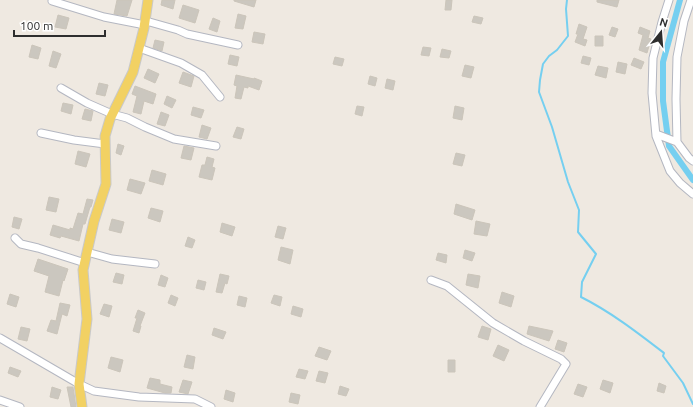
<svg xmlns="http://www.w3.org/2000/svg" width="693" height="407" font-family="Ubuntu,sans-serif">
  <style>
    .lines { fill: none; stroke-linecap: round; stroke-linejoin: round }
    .stream { stroke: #75cff0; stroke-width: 2 }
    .canal { stroke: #75cff0; stroke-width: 6 }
    .building { fill: #cbc7bf; stroke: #cbc5ba }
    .minor-casing { stroke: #b4b7c1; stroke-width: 9 }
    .major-casing { stroke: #c9c9c9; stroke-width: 11 }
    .minor { stroke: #fff; stroke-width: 7 }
    .major { stroke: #f2d163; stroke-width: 9 }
  </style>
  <rect width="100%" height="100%" fill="#efe9e1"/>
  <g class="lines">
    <path class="stream" d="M567,0L566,9L568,36L557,50L549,56L543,64L540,80L539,92L552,127L568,182L579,210L578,232L596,254L582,282L581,297C611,312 638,333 664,353L663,356L683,383L693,404"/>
    <path class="canal" d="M680,0L663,62V101L669,146L693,180"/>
  </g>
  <path class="building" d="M117,0H132L127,16L114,14Z
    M162,0H175L173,9L161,5Z
    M234,0H256L254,7L234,1Z
    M446,0H452L451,10H445Z
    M597,0H619L617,7L597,2Z
    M183,5L199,10L195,23L179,18Z
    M238,14L246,16L243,29L235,28Z
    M58,15L69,18L66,29L55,27Z
    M474,16L483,18L481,24L472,22Z
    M213,18L220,21L217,32L209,29Z
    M579,24L587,27L583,39L587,40L585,46L575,42L578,34H576Z
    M612,27L618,29L615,37L609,35Z
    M640,27L650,31L648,38L651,39L647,53L639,50L643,35L638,33Z
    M254,32L265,34L263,44L252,42Z
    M595,36H603V46H595Z
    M155,40L164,42L162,51L153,48Z
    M32,45L41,48L38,59L29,57Z
    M423,47L431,48L429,56L421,55Z
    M442,49L451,51L449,58L440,57Z
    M53,51L61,54L56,68L49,66Z
    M230,55L239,57L237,66L228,64Z
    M583,56L591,58L589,65L581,63Z
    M335,57L344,59L342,66L333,64Z
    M634,58L644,62L641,69L631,65Z
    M618,62L627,64L625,74L616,72Z
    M465,65L474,67L471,78L462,76Z
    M598,66L608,68L606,78L595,75Z
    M148,69L159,74L155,83L144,78Z
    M183,72L194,76L191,87L179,83Z
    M236,75L254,79V78L262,81L259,90L248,86V88L244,87L241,99L235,98L237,86L234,85Z
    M370,76L377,78L375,86L368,84Z
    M387,79L395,81L393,90L385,88Z
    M99,83L108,85L105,96L96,94Z
    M135,86L156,94L153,104L144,101L141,114L133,112L137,96L132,94Z
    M167,96L176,100L172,108L164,104Z
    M63,103L73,105L71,114L61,111Z
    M357,106L364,107L362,116L355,114Z
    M455,106L464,108L462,120L453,118Z
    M193,107L204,110L201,118L191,115Z
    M85,109L93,111L91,121L82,119Z
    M161,112L169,115L165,126L157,124Z
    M202,125L211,128L207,139L199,137Z
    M237,127L244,129L241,139L233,137Z
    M118,144L124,146L121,155L116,153Z
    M184,146L194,148L191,160L181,158Z
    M78,151L90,154L86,167L75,164Z
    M456,153L465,155L462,166L453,164Z
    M207,157L214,159L212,167L215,168L212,180L199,177L202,165H205Z
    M152,170L166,174L163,185L149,181Z
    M130,179L145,183L141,194L127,190Z
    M49,197L59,199L56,212L46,210Z
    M87,199L93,200L91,207H90L85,224H83L79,241L61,236L60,238L50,235L53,225L70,230V228L73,229L78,213L83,214Z
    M456,204L475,210L472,220L454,214Z
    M151,208L163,211L160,222L148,218Z
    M14,217L22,219L19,229L12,227Z
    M112,219L124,222L121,233L109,230Z
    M476,221L490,224L487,236L474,234Z
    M222,223L235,227L232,236L220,232Z
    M278,226L286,228L283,239L275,237Z
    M188,237L195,240L192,248L185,246Z
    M281,247L293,250L290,264L278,260Z
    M465,250L475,253L472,261L463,258Z
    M438,253L447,255L446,263L436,260Z
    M38,259L68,269L64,281L63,280L59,296L45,292L49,276L34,271Z
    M116,273L124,275L122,284L113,282Z
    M220,274L229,276L227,284L225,283L222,293L216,292Z
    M468,274L480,276L478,288L466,285Z
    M161,275L168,278L165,287L158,285Z
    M198,280L206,282L204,290L196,288Z
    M502,292L514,296L511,307L499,303Z
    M10,294L19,297L16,307L7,304Z
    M171,295L178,298L175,306L168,303Z
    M274,295L282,297L280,306L271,303Z
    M239,296L247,298L245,307L237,305Z
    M60,303L70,305L67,316L62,314L57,334L47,331L51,320L56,321Z
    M104,304L112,306L109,317L100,314Z
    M293,306L303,309L301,317L291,314Z
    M138,310L145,313L140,326H141L139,333L133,331L137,318H135Z
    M482,326L491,329L488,340L478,337Z
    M529,326L553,331L549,341L527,334Z
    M21,327L30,329L27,341L18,339Z
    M214,328L226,332L223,339L212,335Z
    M558,340L567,343L564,352L555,349Z
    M498,345L509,350L504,361L493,356Z
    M319,347L331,351L327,360L315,356Z
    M187,355L195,357L193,369L184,367Z
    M111,357L123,360L120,372L108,368Z
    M448,360H455V372H448Z
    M10,367L21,371L18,377L8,373Z
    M299,369L308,371L305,379L296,377Z
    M319,371L328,373L325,383L316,381Z
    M150,378L160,380V384L172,387L171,393H165L147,388Z
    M183,380L192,382L188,394L179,392Z
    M603,380L613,383L610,393L600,389Z
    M659,383L666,386L664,393L657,391Z
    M578,384L587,387L583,397L574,394Z
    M340,386L349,389L346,396L338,394Z
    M52,387L61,390L58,399L50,397Z
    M67,387H73L76,407H71Z
    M226,390L235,393L233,402L224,399Z
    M291,393L300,395L298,404L289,402Z"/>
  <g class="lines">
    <defs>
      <path id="minor" d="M669,0L662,22L653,58L652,93L656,136L670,171L680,183L693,194
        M691,0L684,21L677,57L676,99L677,142L689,158L693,161
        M52,1L104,17L145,25
        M146,21L178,30L187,34L238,45
        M139,48L181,63L202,75L220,97
        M61,88L87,103L112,114L127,118L145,127L174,139L216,146
        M41,133L74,140L105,144
        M656,134L677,142
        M15,238L21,244L38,248L85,263
        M87,252L112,259L155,264
        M431,280L447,286L493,323L524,341L561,359L566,364L540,407
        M0,338L79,384L94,391L139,397L195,399L211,407
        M0,400L20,407"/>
      <path id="major" d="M82,407L79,384L87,319L83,270L94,221L106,184L105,136L110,119L133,72L144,28L148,0"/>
    </defs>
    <use href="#minor" class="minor-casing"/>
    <use href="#major" class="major-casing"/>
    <use href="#minor" class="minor"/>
    <use href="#major" class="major"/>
  </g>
  <g transform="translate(661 32) rotate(17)" stroke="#ffffff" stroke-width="3" paint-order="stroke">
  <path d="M0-3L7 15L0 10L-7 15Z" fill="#2e2e2e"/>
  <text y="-6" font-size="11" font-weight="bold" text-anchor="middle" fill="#2e2e2e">N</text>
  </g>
  <path d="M14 30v6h91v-6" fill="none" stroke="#2e2e2e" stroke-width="2"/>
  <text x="20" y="30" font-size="12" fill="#2e2e2e" stroke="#ffffff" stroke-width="3" paint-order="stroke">100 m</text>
</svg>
